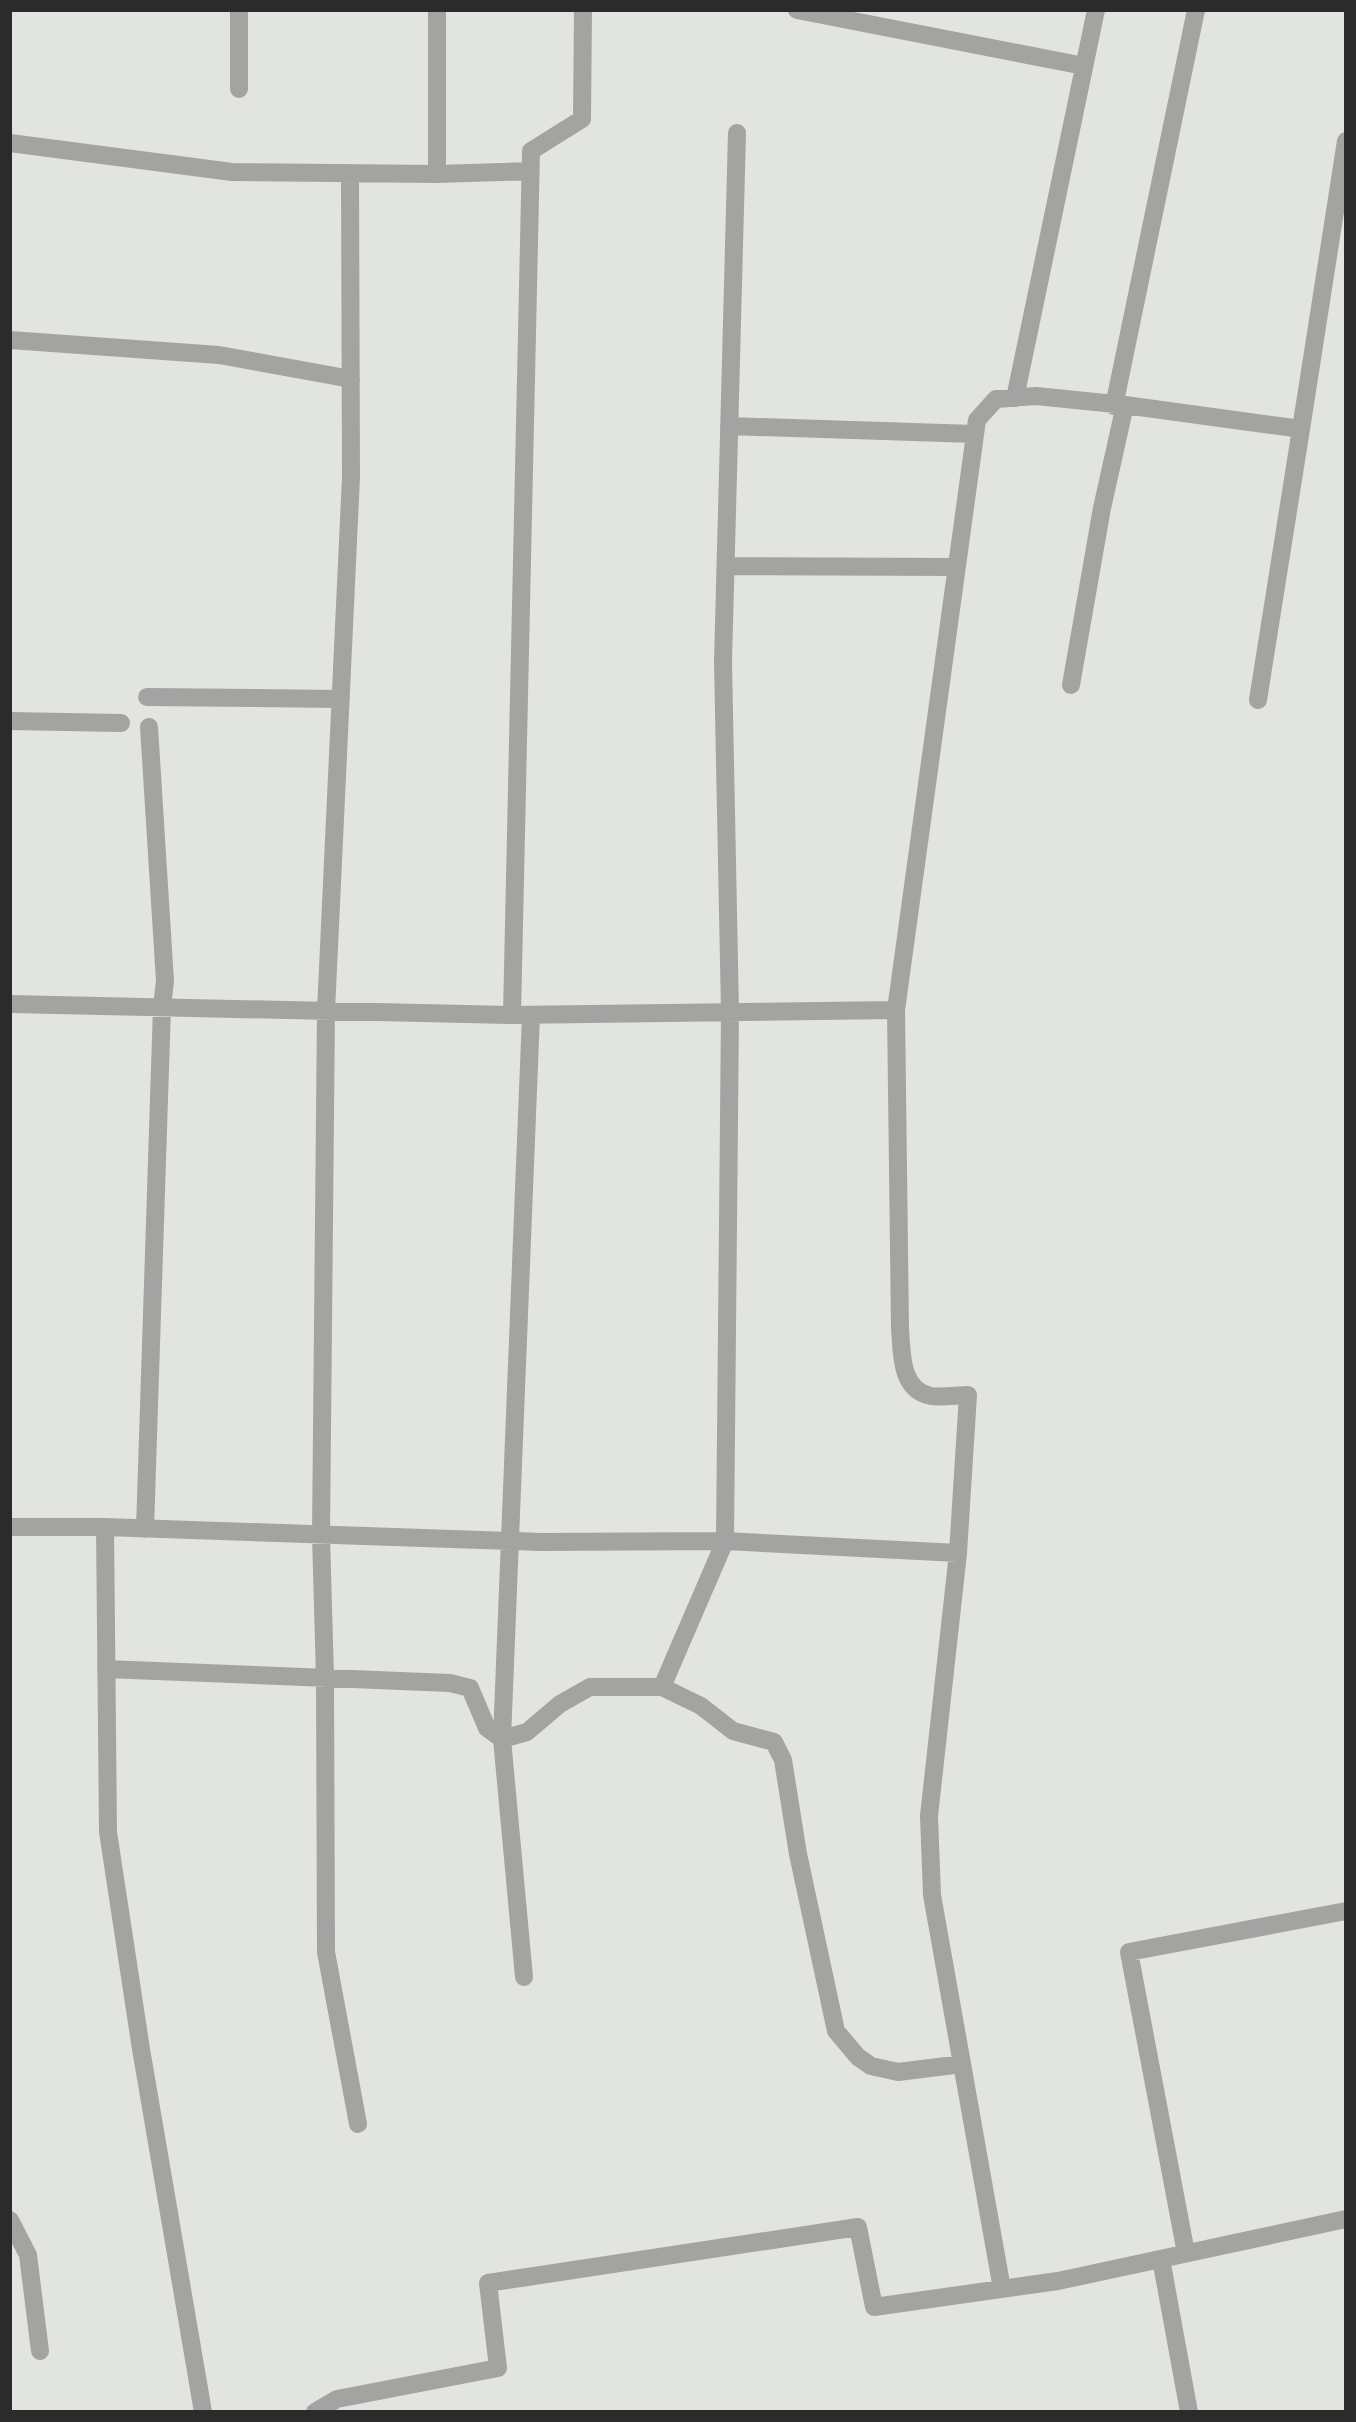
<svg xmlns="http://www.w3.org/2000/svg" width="1356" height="2422" font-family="'Work Sans',sans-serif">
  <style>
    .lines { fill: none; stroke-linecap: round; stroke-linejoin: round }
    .lane { stroke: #a3a4a2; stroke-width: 18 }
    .street { stroke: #a3a4a2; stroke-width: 18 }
  </style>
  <rect width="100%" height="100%" fill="#e2e4e0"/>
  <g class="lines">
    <path class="lane" d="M10,2220L28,2255L40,2351"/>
    <path class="street" d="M437,10V174
      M797,10L1084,66
      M239,89V10
      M10,143L232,172L437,174L530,171
      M350,173L351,477L326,1011L321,1535L325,1678L326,1952L358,2124
      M10,340L219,355L351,379
      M1015,398L1096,10
      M1114,406L1196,10
      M729,426L974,434
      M726,566L956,567
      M1071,685L1102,508L1125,405
      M147,697L341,699
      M1258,700L1301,429
      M10,721L121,723
      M10,1004L512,1015L896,1010
      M512,1015L531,151L582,119L583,10
      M10,1527H105L541,1542L725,1541L958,1553
      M105,1527L108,1832L141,2049L203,2412
      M145,1529L162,1007L165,981L149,727
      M106,1669L450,1683L470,1688L487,1728L502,1739L527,1732L560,1704L590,1687H662L701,1706L733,1731L774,1742L783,1760L798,1854L836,2031L858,2057L871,2066L898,2072L962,2064
      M662,1687L725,1541L730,1012L723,662L737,133
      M524,1977L502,1739L531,1015
      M1186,2253L1129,1952L1346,1911
      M1161,2259L1189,2412
      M1002,2289L932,1895L929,1816L958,1553L968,1395C957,1395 942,1398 931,1396C900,1390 902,1353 900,1329L896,1010L977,420L996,399L1036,396L1125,405L1301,429L1346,141
      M315,2412L337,2399L498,2368L488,2283L858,2227L874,2307L1058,2281L1346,2219"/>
  </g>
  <rect width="1356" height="2422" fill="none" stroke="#2a2b2a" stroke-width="24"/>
</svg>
